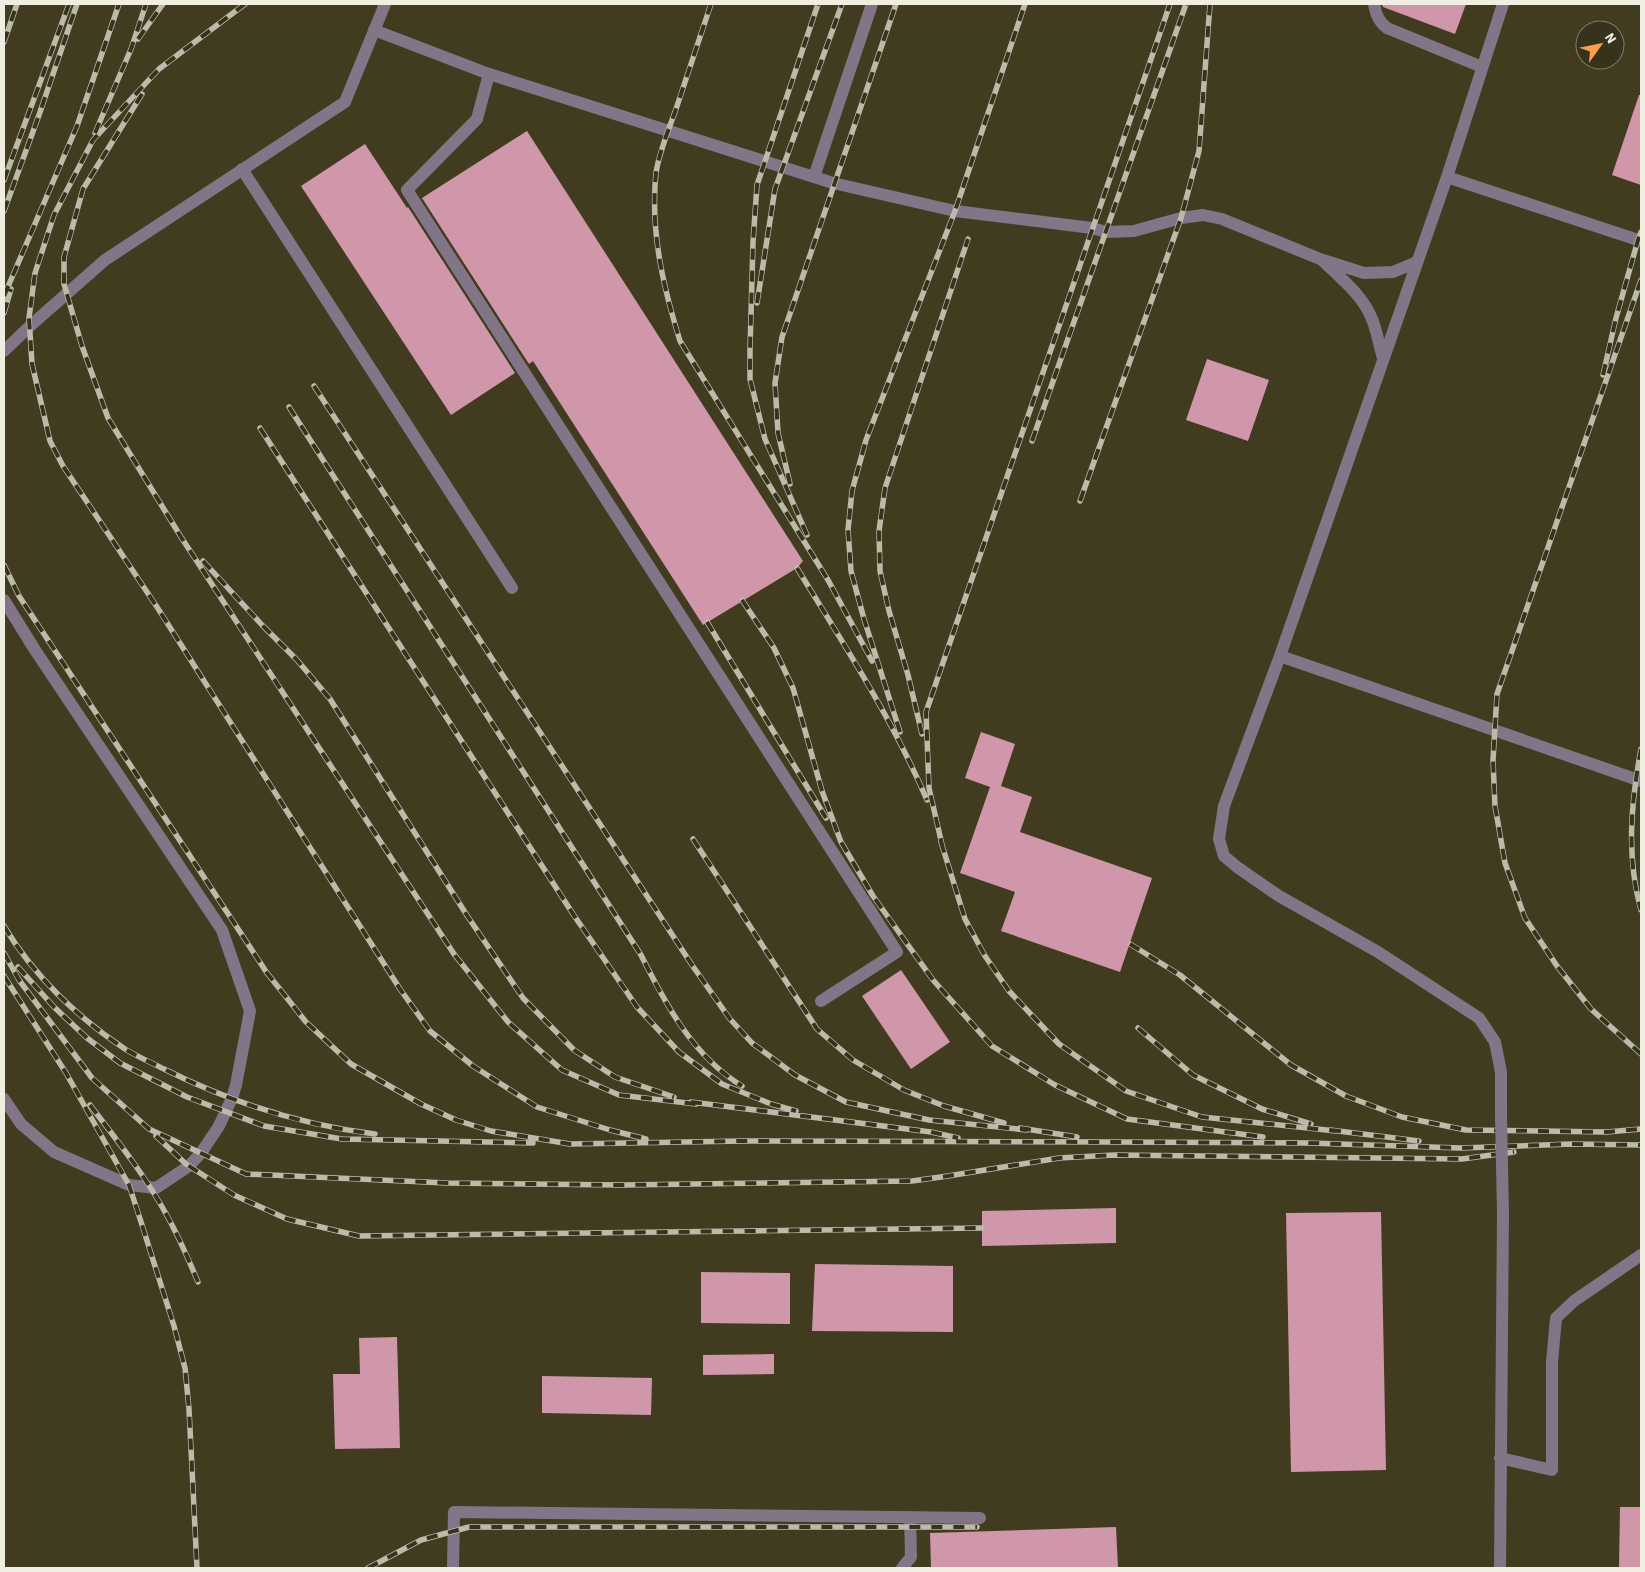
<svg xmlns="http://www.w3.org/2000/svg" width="1645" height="1572" font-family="'Source Sans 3',sans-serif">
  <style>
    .built { fill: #413c1f; fill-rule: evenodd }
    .building { fill: #d097aa }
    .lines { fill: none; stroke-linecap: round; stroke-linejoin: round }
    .minor { stroke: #837588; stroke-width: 12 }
    .rail-casing { stroke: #bcbaaa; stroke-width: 5.5 }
    .rail { stroke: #36321c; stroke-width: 4; stroke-dasharray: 11; stroke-linecap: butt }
    .minor-bridge { stroke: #837588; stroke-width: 12 }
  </style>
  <rect width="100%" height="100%" fill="#36321c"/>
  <path class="built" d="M4,4H1641V1568H4ZM1585,30H1615V60H1585Z"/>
  <path class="building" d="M1382,4H1466L1455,34L1383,7Z
    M1639,95H1641V185L1612,175Z
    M527,131L803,561L797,568L703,625L533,361L529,364L422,198Z
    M365,144L407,208L408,207L515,373L451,415L301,186Z
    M1207,359L1269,380L1248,441L1186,420Z
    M981,732L1015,744L1001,786L1032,797L1020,832L1152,878L1120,972L1001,931L1015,892L960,873L990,787L965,778Z
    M901,970L950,1042L911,1069L862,996Z
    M1116,1208V1243L982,1246V1211Z
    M1381,1212L1386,1470L1291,1472L1286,1213Z
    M815,1264L953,1266V1332L812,1331Z
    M701,1272L790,1273V1324L701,1323Z
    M397,1337L400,1448L335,1449L333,1374H360L359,1338Z
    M774,1354V1374L703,1375V1355Z
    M542,1376L652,1378L651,1415L542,1413Z
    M1620,1507H1641V1568H1619Z
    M1116,1527L1118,1568H931L930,1533Z"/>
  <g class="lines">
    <path class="minor" d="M1374,4C1376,14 1378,21 1387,28L1482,67
      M374,30L489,74L833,183L955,211L1092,228L1106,232L1134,231L1181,218L1203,215L1222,219L1320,259L1364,273L1393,272L1417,262
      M489,74L477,119L407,190L897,952L821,1001
      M242,169L512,588
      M814,177L872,4
      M1447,177L1641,241
      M1324,262C1342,279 1363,296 1372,319C1377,331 1379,345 1383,358
      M4,351L30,326L105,260L345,102L385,4
      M4,600L35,650L222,930L250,1011L236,1085L232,1098L219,1126L201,1153L189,1166L156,1188L129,1185L54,1152L21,1124L4,1099
      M1280,656L1641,781
      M1501,1116V1072L1495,1042L1479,1018L1378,952L1279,896L1237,867L1224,856L1219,839L1224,806L1280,656L1447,177L1503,4
      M1500,1458L1552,1470V1362L1556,1318L1574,1301L1641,1255
      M453,1568L454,1512L980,1518
      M902,1568L911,1557L910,1517
      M1500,1568L1503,1213"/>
    <defs>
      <path id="rail" d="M245,4L159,69L93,140L54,215L35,273L29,318L32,364L50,441L63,466L157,607L400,989L430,1031L473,1066L537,1107L610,1130L646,1139
        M711,4C699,40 687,76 675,112C668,131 659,153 656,173C650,231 663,286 680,341L828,580L872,661
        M138,39L163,4
        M4,42L17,4
        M142,94L83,189L64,257V284L82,346L108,418L181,537L454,954L508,1022L562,1070L619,1095L696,1104
        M95,133L131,49L146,4
        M4,180L69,4
        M4,211L39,115L77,4
        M1641,280L1497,694L1493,760L1495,806L1505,863L1525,918L1557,966L1591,1009L1641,1054
        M4,296L77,126L119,4
        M757,303L775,189L842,4
        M4,313L11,289
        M1603,375L1616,318L1638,240L1641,232
        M314,386L692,965L730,1019L752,1043L795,1075L846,1102L929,1120L1027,1130
        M289,407L641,955C666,1005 693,1056 742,1086
        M260,428L573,914L637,1007L679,1052L722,1084L771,1104L796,1111
        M1032,441L1186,4
        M790,484L778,433L775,383L782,337L896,4
        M1080,501L1181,218L1199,151L1210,4
        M807,535L765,439L750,379V350L753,242L757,185L818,4
        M203,561L262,625L297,660L330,699L468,917L523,998L574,1050L615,1077L674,1097
        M4,565L19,596L267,973L306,1022L351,1064L421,1104L456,1120L491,1131L570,1144L743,1141L1114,1142L1308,1143L1461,1148L1571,1144L1641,1145
        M797,568C843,643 892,718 927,800
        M742,600L774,648L793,688L822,791L841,842L873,896L933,980L992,1046L1055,1085L1127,1119L1263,1137
        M707,622L826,818
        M900,732L864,619L851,571L848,530L852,491L866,440L955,211L1025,4
        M922,734L908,675L889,611L880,571L879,531L885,488L968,239
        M1641,749C1631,803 1626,856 1641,910
        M693,839L817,1029L853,1060L904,1090L944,1106L1004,1123
        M941,842L965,919L985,956L1009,991L1059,1044L1126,1091L1202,1117L1336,1131
        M943,849L929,788L926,712L1170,4
        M4,926C33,975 78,1018 125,1049C138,1057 152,1063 166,1070C233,1103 301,1125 375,1134
        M1130,944L1180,975L1291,1065L1346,1096L1402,1117L1466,1130L1607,1132L1641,1129
        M4,953L19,980L92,1078L149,1129L246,1174L447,1183L623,1185L912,1181L948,1176L1059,1158L1114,1155L1462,1159L1514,1152
        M18,967L54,1007L87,1038L120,1063L187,1097L264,1126L342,1139L533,1143
        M4,976L66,1073L129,1185L142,1225L174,1326L185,1368L189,1409L197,1568
        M1138,1028L1193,1075L1262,1109L1311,1124
        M691,1102L931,1132L958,1138
        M90,1105C116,1139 144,1174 165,1212C178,1235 188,1258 198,1282
        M1020,1128L1077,1137
        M1330,1130L1419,1141
        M156,1136L186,1164L234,1195L287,1219L359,1236L982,1228
        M368,1568L421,1540L469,1527H977"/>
    </defs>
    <use href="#rail" class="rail-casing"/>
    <use href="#rail" class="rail"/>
    <path class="minor-bridge" d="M1501,1116L1503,1213"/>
  </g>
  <rect width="1645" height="1572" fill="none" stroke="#f0eee1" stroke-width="10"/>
  <g transform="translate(1600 45) rotate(57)"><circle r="24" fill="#36321c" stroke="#807d6b"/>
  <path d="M0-4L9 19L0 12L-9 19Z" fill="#fa9f4f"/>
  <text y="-8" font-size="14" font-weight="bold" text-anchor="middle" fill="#f0eee1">N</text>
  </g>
</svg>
